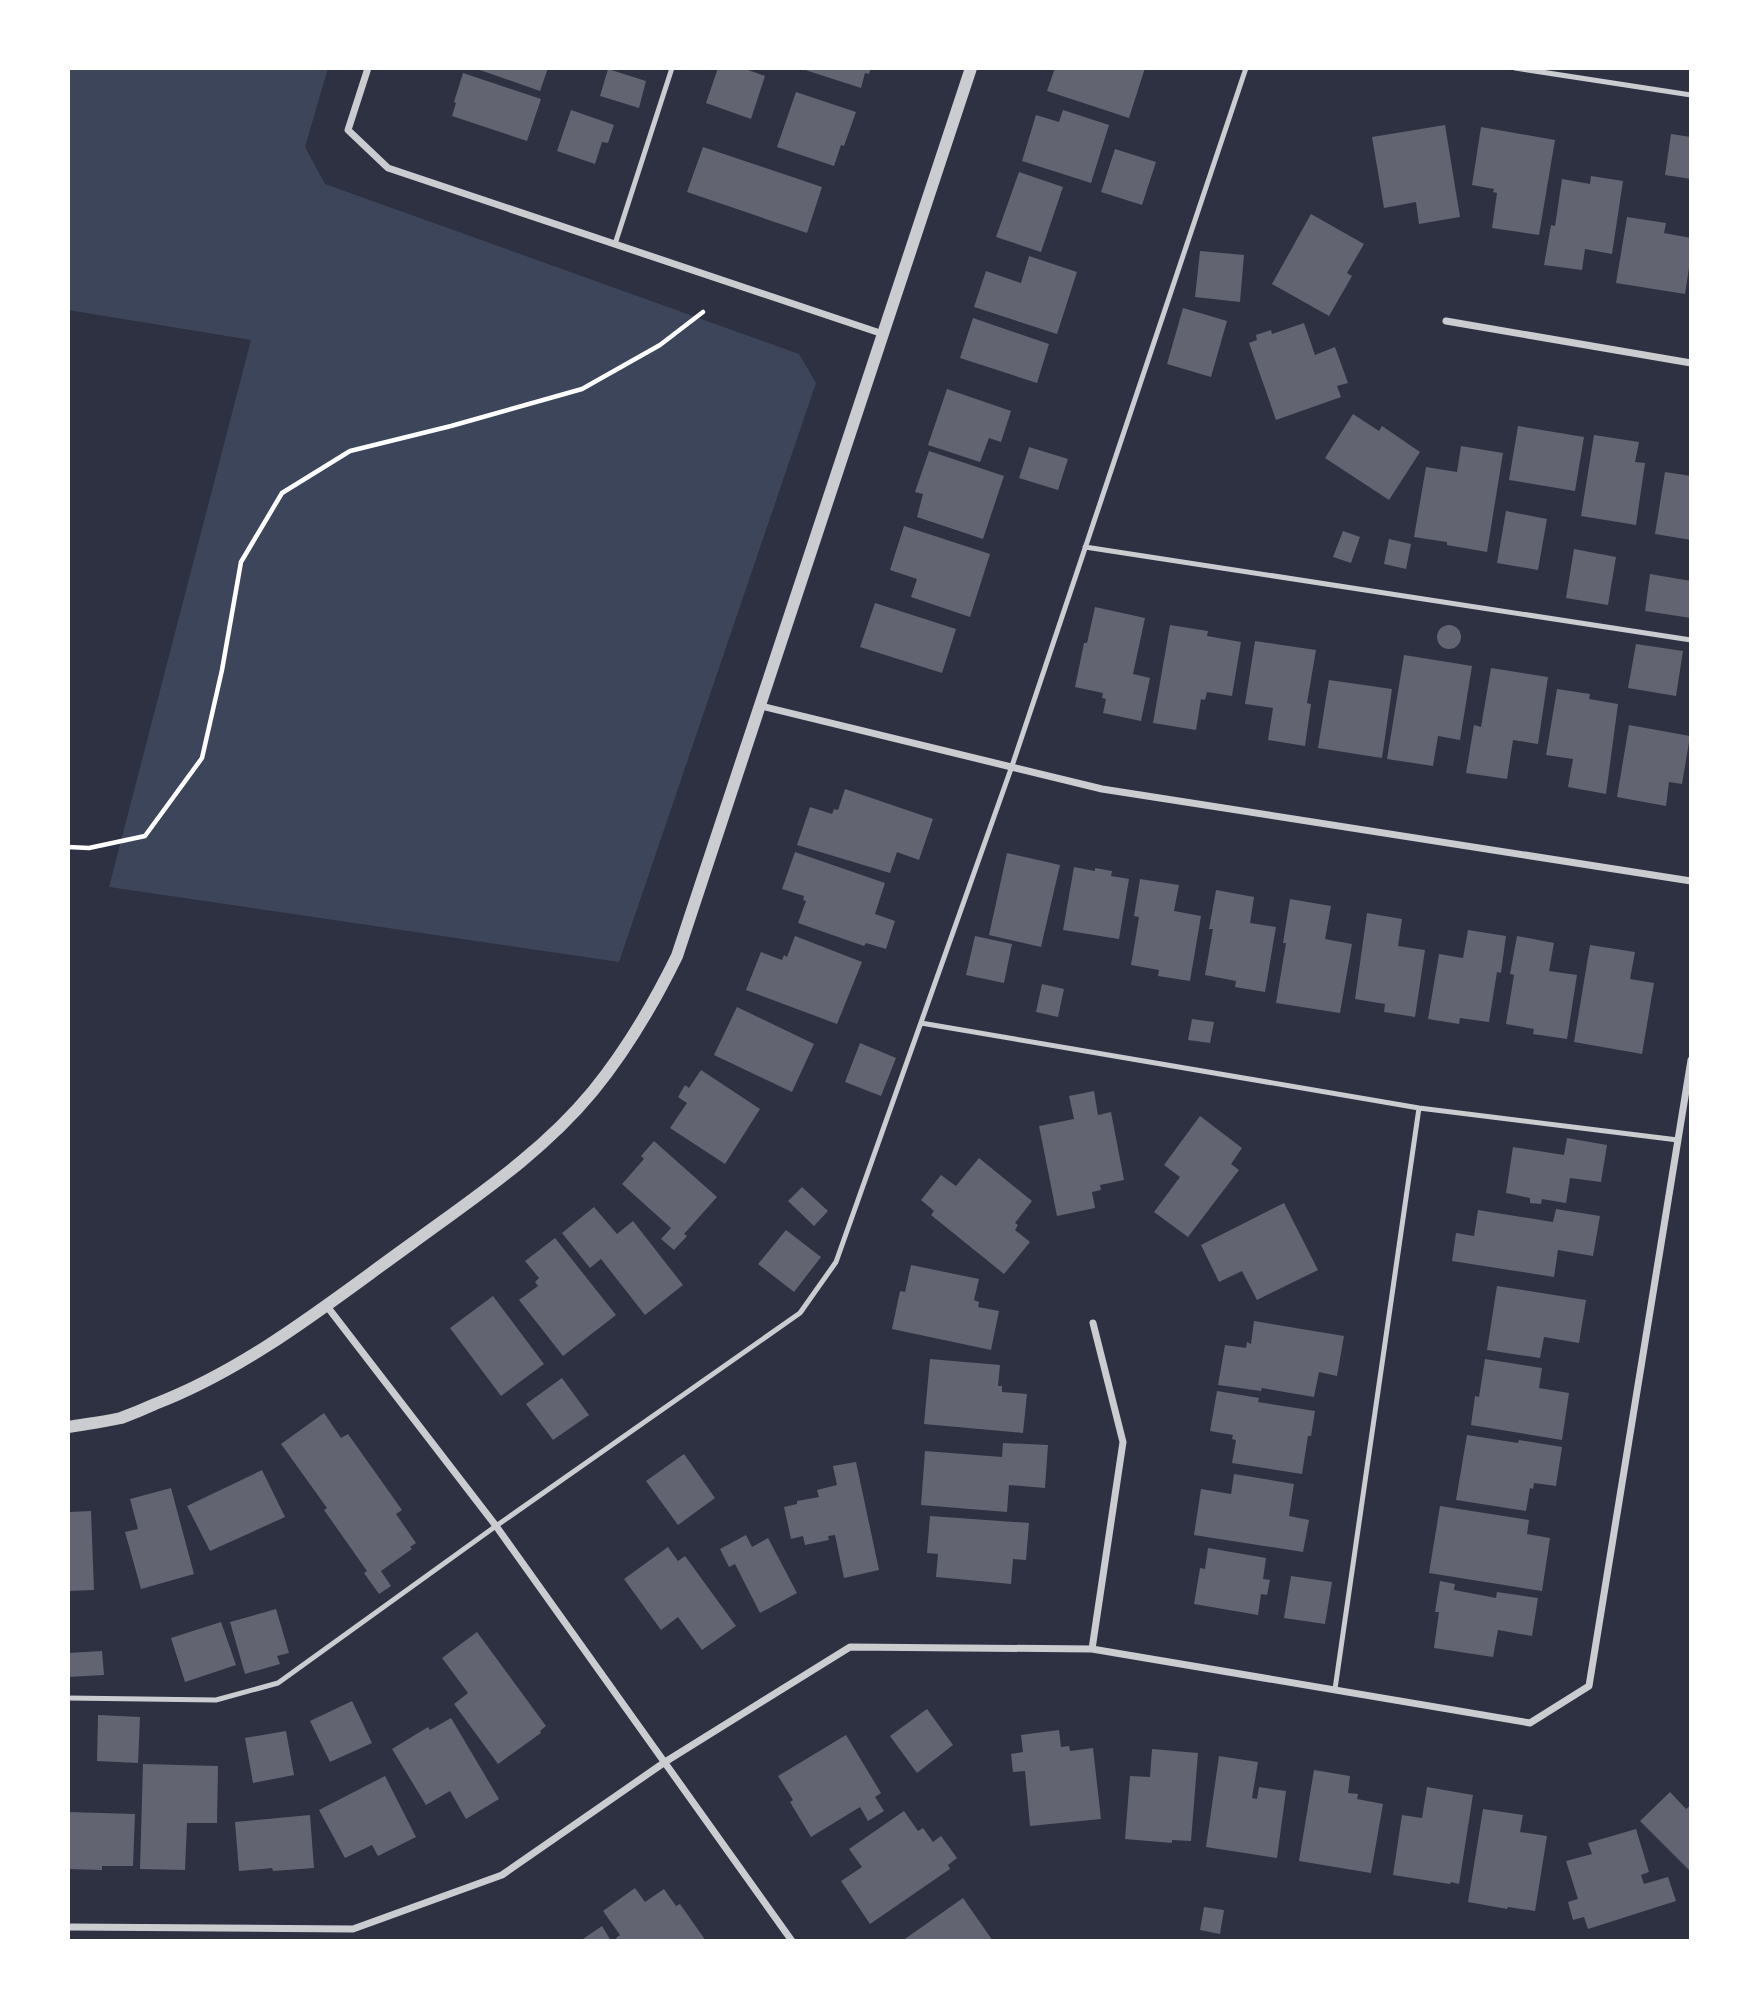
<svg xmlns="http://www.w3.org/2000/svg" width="1759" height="2009" font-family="Jost,sans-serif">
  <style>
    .green { fill: #3c4559 }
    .building { fill: #626471 }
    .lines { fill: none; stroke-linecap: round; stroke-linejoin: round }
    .path { stroke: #fff; stroke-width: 4.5 }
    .service { stroke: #caccd0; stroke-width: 5 }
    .minor { stroke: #caccd0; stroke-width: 7 }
    .tertiary { stroke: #caccd0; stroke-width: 12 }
  </style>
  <rect width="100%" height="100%" fill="#2d3142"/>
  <path class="green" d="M68,68H328L305,147L325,184L799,354L816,383L619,962L109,887L251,340L68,310Z"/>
  <path class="building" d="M474,68H548L540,91Z
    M718,68H743L765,76L751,119L706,103Z
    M799,68H871L869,74L865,73L861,88Z
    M1055,68H1145L1129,118L1047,91Z
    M608,69L646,81L639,108L600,96Z
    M463,73L541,99L527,141L452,116L456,103L454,102Z
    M796,92L856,112L844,146L841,145L834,166L777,147Z
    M571,110L614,125L608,143L602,142L595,164L557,151Z
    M1063,110L1109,125L1091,183L1022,161L1036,115L1059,122Z
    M1445,125L1460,217L1419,224L1416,202L1384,208L1372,137Z
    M1481,127L1555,140L1539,235L1492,228L1497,193L1493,192L1494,189L1472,185Z
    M1671,134L1691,137V179L1665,175Z
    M703,147L822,187L807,233L687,192Z
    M1115,149L1156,162L1142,205L1101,192Z
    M1019,172L1063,187L1041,252L996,237Z
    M1591,176L1623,181L1612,254L1585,249L1582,270L1544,265L1551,225L1555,226L1562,179L1590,184Z
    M1311,214L1364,244L1347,273L1352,276L1329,316L1272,284Z
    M1627,217L1666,223L1664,233L1691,238V255L1685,294L1616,283Z
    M1200,251L1244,255L1240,302L1195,297Z
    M1029,256L1077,272L1057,334L974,307L986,271L1021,283Z
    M1183,308L1227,321L1211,377L1167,364Z
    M973,318L1049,344L1037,383L960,358Z
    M1304,323L1315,355L1335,347L1348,383L1337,386L1341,397L1276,420L1249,343L1257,340L1256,335L1271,330L1272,334Z
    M947,389L1011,411L1001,442L989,438L980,462L928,445Z
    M1353,414L1379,431L1382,426L1420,452L1389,500L1325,458Z
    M1518,426L1584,437L1575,491L1509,480Z
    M1594,435L1639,442L1635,462L1645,463L1636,525L1581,516Z
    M1461,446L1503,453L1487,552L1447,545V542L1414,537L1426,467L1457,472Z
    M1029,447L1068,459L1058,490L1019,478Z
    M929,451L1004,476L983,539L917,517L923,494L915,492Z
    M1665,472L1691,476V540L1655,534Z
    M1506,511L1547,519L1538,570L1497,563Z
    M904,526L990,554L970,617L911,597L917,579L890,570Z
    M1343,531L1360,537L1351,563L1333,557Z
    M1389,539L1411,544L1406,569L1384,564Z
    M1574,549L1616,557L1608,605L1566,598Z
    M1650,574L1691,581V618L1645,611Z
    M875,603L956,629L942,673L860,647Z
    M1095,607L1145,618L1133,674L1150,678L1141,721L1103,713L1106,699L1102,698L1103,693L1075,687L1084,643H1087Z
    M1437 637a12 12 0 1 1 24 0a12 12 0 1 1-24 0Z
    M1170,625L1208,631L1207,636L1241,642L1232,696L1207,692L1205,700L1201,699L1196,730L1153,723Z
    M1255,641L1316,650L1307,703L1311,704L1305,746L1268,740L1273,708L1245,704Z
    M1636,644L1683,651L1676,696L1628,688Z
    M1404,655L1472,666L1460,740L1438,736L1433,766L1387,759Z
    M1491,668L1548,677L1538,744L1513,740L1507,779L1466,773L1474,725L1481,727Z
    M1329,680L1392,689L1382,758L1318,748Z
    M1557,689L1590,694L1589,699L1618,704L1606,794L1568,787L1573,759L1546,755Z
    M1629,725L1690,736L1682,784L1669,782L1666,806L1617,797Z
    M845,789L933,819L919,860L897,852L890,873L797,845L810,807L832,814L834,809L838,810Z
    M795,852L885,883L875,914L895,921L886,949L866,943L864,946L798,923L806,901L803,900L804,896L782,889Z
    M1007,853L1060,865L1041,947L989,935Z
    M1074,867L1095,871V868L1112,871L1111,876L1129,879L1119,939L1063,930Z
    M1140,879L1179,885L1174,911L1201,916L1190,981L1158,976L1159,970L1131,965L1139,917L1134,916Z
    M1216,890L1254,897L1250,923L1276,927L1265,992L1235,987L1236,981L1205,975L1213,929H1209Z
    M1290,899L1331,906L1325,939L1352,944L1340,1013L1276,1003L1286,943H1283Z
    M1367,913L1402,919L1398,946L1425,950L1415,1017L1384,1012L1385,1004L1355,999Z
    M1468,930L1506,936L1501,973L1497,972L1489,1022L1460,1018L1459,1024L1428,1019L1439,954L1463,958Z
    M795,936L862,962L837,1024L746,990L761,952L782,960L784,955L787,957Z
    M975,936L1012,944L1004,983L966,975Z
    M1517,936L1554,943L1549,971L1577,975L1567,1039L1533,1034L1534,1029L1506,1024L1514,975L1510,974Z
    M1590,945L1635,952L1630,979L1654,983L1642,1054L1574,1042Z
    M1042,984L1064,989L1058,1017L1036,1012Z
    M737,1007L814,1044L792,1092L714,1055Z
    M1192,1019L1214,1022L1210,1043L1188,1040Z
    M860,1043L896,1058L881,1096L845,1082Z
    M701,1070L760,1109L725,1164L670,1128L687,1103L678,1097L685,1085L689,1088Z
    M1094,1091L1098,1115L1111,1112L1124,1180L1100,1185L1101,1190L1092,1192L1095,1208L1057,1216L1039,1126L1074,1119L1069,1096Z
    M1200,1116L1242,1148L1231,1164L1239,1170L1188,1237L1154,1212L1180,1177L1164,1165Z
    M1567,1138L1607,1145L1601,1182L1570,1178L1566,1203L1542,1199L1541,1204L1530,1203V1198L1506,1193L1513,1147L1564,1155Z
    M654,1141L717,1197L684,1234L687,1236L674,1250L661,1239L671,1228L622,1184L644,1159L641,1156Z
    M979,1158L1032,1201L1015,1223L1018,1225L1015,1230L1030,1242L1004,1274L931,1215L934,1211L921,1200L941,1175L956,1186Z
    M802,1187L828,1211L814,1226L788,1201Z
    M1284,1203L1318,1270L1257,1300L1242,1271L1219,1282L1201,1245Z
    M594,1207L617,1234L633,1221L683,1285L645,1315L601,1259L590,1268L562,1233Z
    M1556,1209L1600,1216L1593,1256L1558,1250L1554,1277L1452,1261L1456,1233L1474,1236L1478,1210L1553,1222Z
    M786,1230L821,1257L794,1292L758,1264Z
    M555,1238L616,1315L563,1356L519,1300L538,1286L535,1282L539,1278L525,1261Z
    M911,1265L979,1279L974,1300L979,1302L978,1307L999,1311L991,1350L892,1329L900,1291L905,1292Z
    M1497,1286L1586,1300L1579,1343L1544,1337L1540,1358L1487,1350Z
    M493,1296L544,1364L501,1396L450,1328Z
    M1254,1321L1344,1336L1337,1376L1319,1372L1314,1397L1262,1388L1261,1391L1218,1385L1225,1345L1246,1348L1247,1342L1251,1344Z
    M930,1359L1000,1365L998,1386H1002V1392L1027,1394L1023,1433L924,1424Z
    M1485,1359L1542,1368L1539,1388L1569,1393L1562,1440L1471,1425L1475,1396L1479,1397Z
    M562,1378L589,1415L553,1440L526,1404Z
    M1217,1391L1259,1398L1258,1402L1315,1411L1311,1436H1308L1302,1474L1232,1463L1236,1440L1232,1439L1233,1435L1210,1431Z
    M324,1413L341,1438L348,1434L402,1510L396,1514L416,1543L410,1547L412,1549L381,1571L391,1586L379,1594L364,1573L367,1571L324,1510L327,1508L281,1444Z
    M1467,1435L1518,1443L1519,1440L1562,1447L1556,1486L1534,1483L1533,1489L1530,1488L1526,1511L1456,1500Z
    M1003,1443L1048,1445L1045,1488L1009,1485L1007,1512L921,1505L925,1451L1002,1457Z
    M684,1454L715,1498L678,1525L646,1481Z
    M856,1462L879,1570L844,1578L835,1535L828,1536L829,1540L805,1545L803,1536L791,1539L784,1507L797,1504V1501L819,1497L817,1490L837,1485L833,1466Z
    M262,1470L285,1517L210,1551L187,1506Z
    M1234,1474L1294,1484L1289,1516L1309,1520L1303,1552L1194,1535L1201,1489L1231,1494Z
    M171,1488L194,1574L141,1589L125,1532L138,1529L130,1499Z
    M1440,1506L1529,1520L1527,1534L1550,1538L1542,1591L1429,1573Z
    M91,1511L94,1590L68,1591V1512Z
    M930,1516L1029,1523L1026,1560L1013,1559L1011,1584L936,1577L938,1554L927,1553Z
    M746,1535L752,1547L768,1538L797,1593L760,1613L735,1564L729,1567L720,1549Z
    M668,1547L678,1561L685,1556L736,1626L702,1650L678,1617L661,1630L624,1579Z
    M1208,1548L1266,1558L1263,1579L1270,1580L1267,1595L1261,1594L1258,1615L1194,1604L1200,1568L1205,1569Z
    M1291,1576L1332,1582L1325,1624L1284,1618Z
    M1440,1581L1455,1584L1454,1590L1496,1598L1497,1592L1538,1598L1532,1636L1498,1630L1493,1657L1434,1648L1439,1612H1435Z
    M276,1609L289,1653L277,1656L280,1664L245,1674L230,1622Z
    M221,1622L236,1665L185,1682L171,1638Z
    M477,1632L546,1726L540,1731L541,1733L498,1764L454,1704L468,1693L442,1658Z
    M102,1651L104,1675L68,1677V1653Z
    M352,1701L372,1743L330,1762L310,1721Z
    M927,1709L953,1745L917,1773L890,1736Z
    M98,1715L140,1717L138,1763L97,1761Z
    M451,1718L499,1799L466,1819L450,1791L426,1805L392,1749L428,1727L430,1730Z
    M1059,1730L1061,1747L1069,1746L1070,1751L1093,1748L1101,1819L1030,1826L1025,1771L1013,1772L1011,1754L1023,1752L1021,1735Z
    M286,1731L294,1775L253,1783L245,1738Z
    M846,1735L881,1793L875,1797L884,1811L868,1821L860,1807L811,1837L790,1802L793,1800L778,1776Z
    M1152,1749L1198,1753L1191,1841L1172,1840V1843L1125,1839L1130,1776L1150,1777Z
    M1219,1756L1258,1762L1252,1798L1257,1799L1259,1787L1286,1791L1277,1858L1206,1847Z
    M143,1764L218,1766L217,1823H187L185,1870L140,1869Z
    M1314,1770L1350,1776L1348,1793L1358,1794L1357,1799L1383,1804L1371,1873L1299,1861Z
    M385,1776L416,1837L378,1856L372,1845L345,1858L319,1810Z
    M1427,1787L1473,1795L1459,1884L1451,1882L1450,1884L1393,1875L1402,1815L1422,1818Z
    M1670,1792L1686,1809L1691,1805V1872L1640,1821Z
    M1483,1809L1523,1815L1520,1832L1547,1836L1535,1911L1508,1907L1507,1909L1468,1902Z
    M904,1811L918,1831L923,1828L933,1842L941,1836L957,1858L948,1865L950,1869L870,1924L841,1881L862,1867L849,1849Z
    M68,1812L135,1814L133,1866H102V1870L68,1869Z
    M310,1815L314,1868L273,1871L272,1868L239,1871L235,1822Z
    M1636,1829L1649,1872L1641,1875L1644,1884L1668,1877L1676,1901L1588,1929L1584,1917L1573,1920L1568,1902L1578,1899L1566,1861L1592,1854L1588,1843Z
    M635,1888L645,1902L664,1889L676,1906L680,1904L706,1941H618L616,1938L620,1935L603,1911Z
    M963,1898L993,1941H902Z
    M1204,1907L1224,1910L1220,1934L1200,1930Z
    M602,1926L611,1941H580Z"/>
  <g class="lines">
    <path class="path" d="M68,847L89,848L145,836L202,758L222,670L241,562L282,493L350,451L451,426L582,389L660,345L703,312"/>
    <path class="service" d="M1515,68L1691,95
      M615,244L672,68
      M1085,547L1691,640
      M921,1023L1419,1108L1678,1140
      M1335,1689L1419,1108
      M68,1698L216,1700L278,1683L496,1526L800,1313L836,1262L1012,766L1246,68"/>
    <path class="minor" d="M368,68L348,130L388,168L883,334
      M1446,321L1691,363
      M761,706L1102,789L1691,881
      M326,1305L496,1526L792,1941
      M1092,1649L1123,1442L1093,1323
      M68,1927L353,1929L502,1875L665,1762L850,1647L1092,1649L1530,1723L1589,1686L1691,1060"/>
    <path class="tertiary" d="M68,1427C85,1424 104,1422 121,1418C132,1414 144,1409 155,1404C249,1368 330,1302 411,1244C475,1197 542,1153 593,1091C628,1048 653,1005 677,956L971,68"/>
  </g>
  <rect width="1759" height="2009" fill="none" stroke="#ffffff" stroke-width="140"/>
</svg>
